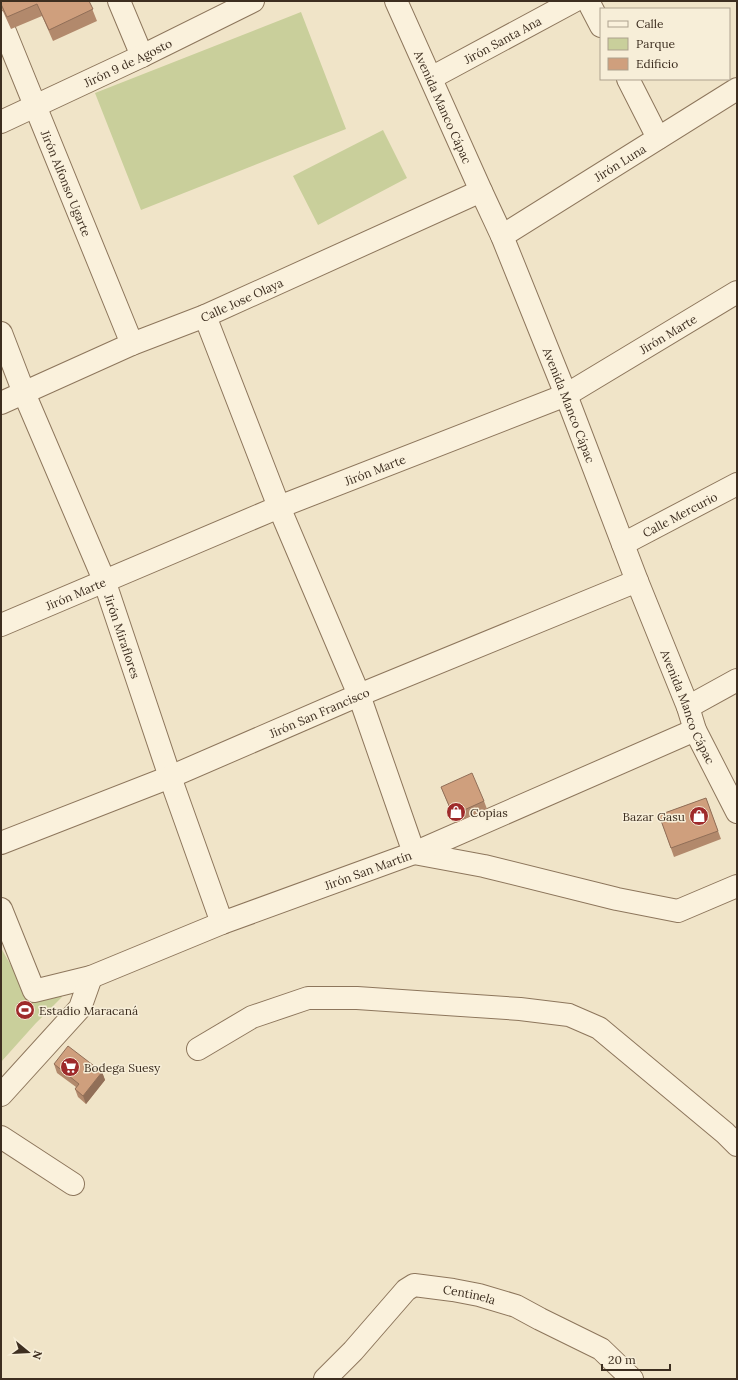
<svg xmlns="http://www.w3.org/2000/svg" width="738" height="1380" font-family="Lora,serif">
  <style>
    .green { fill: #c9cf9b }
    .lines { fill: none; stroke-linecap: round; stroke-linejoin: round }
    .minor-casing { stroke: #8d765c; stroke-width: 24 }
    .minor { stroke: #faf1dc; stroke-width: 22 }
    .wall { fill: #b2896c }
    .shaded-wall { fill: #916f58 }
    .building { fill: #cf9f7d; stroke: #916f58 }
    .labels { text-anchor: middle; dominant-baseline: central; stroke-width: 3; stroke-linejoin: round; paint-order: stroke }
    .street-label { font-size: 12px; fill: #3d2e20; stroke: #f7eed8 }
    .poi-label { font-size: 12px; fill: #3d2e20; stroke: #f7eed8; text-anchor: start }
  </style>
  <rect width="100%" height="100%" fill="#f0e4c8"/>
  <path class="green" d="M301,12L346,129L141,210L95,93Z
    M383,130L407,178L318,225L293,176Z
    M1,948L25,990L59,992L62,997L36,1023L1,1062Z"/>
  <g class="lines">
    <defs>
      <g id="minor">
        <path d="M119,1L142,56"/>
        <path id="s1" d="M396,1L481,191L502,236L566,395L637,581L688,707L695,730L737,812"/>
        <path d="M588,1L601,26"/>
        <path id="s2" d="M1,22L132,344"/>
        <path id="s3" d="M431,78L574,1"/>
        <path d="M628,79L658,138"/>
        <path id="s4" d="M1,122L142,56L253,1"/>
        <path id="s5" d="M502,236L737,89"/>
        <path d="M205,316L279,507L359,695L414,853L484,866L617,899L678,911L737,886"/>
        <path id="s6" d="M1,333L24,393L104,580L170,777L222,923"/>
        <path id="s7" d="M1,403L132,344L205,316L481,191"/>
        <path id="s8" d="M623,544L737,484"/>
        <path id="s9" d="M1,625L279,507L566,395L737,292"/>
        <path d="M688,707L737,680"/>
        <path id="s10" d="M1,843L170,777L359,695L637,581"/>
        <path id="s11" d="M1,909L34,991L91,977L222,923L414,853L695,730"/>
        <path d="M198,1049L252,1017L308,998H357L520,1009L569,1015L599,1028L725,1133L737,1145"/>
        <path d="M1,1095L80,1008L91,977"/>
        <path d="M1,1137L73,1184"/>
        <path id="s12" d="M325,1379L353,1351L406,1290L414,1285L453,1290L479,1295L516,1306L540,1319L601,1349L632,1379"/>
      </g>
    </defs>
    <use href="#minor" class="minor-casing"/>
    <use href="#minor" class="minor"/>
  </g>
  <path class="wall" d="M1,1H89L97,21L53,41L42,16L11,29L1,7Z
    M441,787L484,801L487,809L456,823Z
    M706,798L721,839L674,857L659,815Z
    M54,1064L102,1072L105,1080L86,1104L78,1097L75,1089L76,1087L57,1073Z"/>
  <path class="shaded-wall" d="M102,1072L105,1080L86,1104L83,1096Z"/>
  <path class="building" d="M1,1H89L93,9L49,30L37,4L7,17L1,4Z
    M472,773L484,801L453,815L441,787Z
    M706,798L718,831L671,848L659,815Z
    M68,1046L102,1072L83,1096L75,1089L79,1084L54,1064Z"/>
  <defs>
    <symbol id="shop-disc" viewBox="-11 -11 22 22"><circle r="9.5" fill="#9e2a2b" stroke="#f7eed8"/><path d="M-5-2.5h2.3a2.7 3.5 0 0 1 5.4 0H5L5.5 6h-11ZM-1.5-2.5h3a1.5 2.3 0 0 0-3 0Z" fill="#fff"/></symbol>
    <symbol id="stadium-disc" viewBox="-11 -11 22 22"><circle r="9.5" fill="#9e2a2b" stroke="#f7eed8"/><path d="M0-5a6.5 5 0 1 0 0 10a6.5 5 0 1 0 0-10ZM-3.5-1.8h7v3.6h-7Z" fill="#fff"/></symbol>
    <symbol id="supermarket-disc" viewBox="-11 -11 22 22"><circle r="9.5" fill="#9e2a2b" stroke="#f7eed8"/><path d="M-6-5.5h2.5l.6 2H6L4.5 2H-2.5L-4.4-4H-6ZM-1.5 3.2a1.3 1.3 0 1 0 .1 0ZM3 3.2a1.3 1.3 0 1 0 .1 0Z" fill="#fff"/></symbol>
  </defs>
  <g fill-rule="evenodd">
    <use href="#shop-disc" x="445" y="801" width="22" height="22"/>
    <use href="#shop-disc" x="688" y="805" width="22" height="22"/>
    <use href="#stadium-disc" x="14" y="999" width="22" height="22"/>
    <use href="#supermarket-disc" x="59" y="1056" width="22" height="22"/>
  </g>
  <g class="labels">
    <g class="street-label">
      <text stroke="none"><textPath href="#s3" startOffset="81">Jirón Santa Ana</textPath></text>
      <text stroke="none"><textPath href="#s4" startOffset="140">Jirón 9 de Agosto</textPath></text>
      <text stroke="none"><textPath href="#s1" startOffset="116">Avenida Manco Cápac</textPath></text>
      <text stroke="none"><textPath href="#s5" startOffset="139">Jirón Luna</textPath></text>
      <text stroke="none"><textPath href="#s2" startOffset="174">Jirón Alfonso Ugarte</textPath></text>
      <text stroke="none"><textPath href="#s7" startOffset="262">Calle Jose Olaya</textPath></text>
      <text stroke="none"><textPath href="#s9" startOffset="729">Jirón Marte</textPath></text>
      <text stroke="none"><textPath href="#s1" startOffset="440">Avenida Manco Cápac</textPath></text>
      <text stroke="none"><textPath href="#s9" startOffset="405">Jirón Marte</textPath></text>
      <text stroke="none"><textPath href="#s8" startOffset="64">Calle Mercurio</textPath></text>
      <text stroke="none"><textPath href="#s9" startOffset="81">Jirón Marte</textPath></text>
      <text stroke="none"><textPath href="#s6" startOffset="327">Jirón Miraflores</textPath></text>
      <text stroke="none"><textPath href="#s1" startOffset="764">Avenida Manco Cápac</textPath></text>
      <text stroke="none"><textPath href="#s10" startOffset="344">Jirón San Francisco</textPath></text>
      <text stroke="none"><textPath href="#s11" startOffset="444">Jirón San Martín</textPath></text>
      <text stroke="none"><textPath href="#s12" startOffset="186">Centinela</textPath></text>
    </g>
    <g class="poi-label">
      <text x="470" y="812">Copias</text>
      <text x="685" y="816" text-anchor="end">Bazar Gasu</text>
      <text x="39" y="1010">Estadio Maracaná</text>
      <text x="84" y="1067">Bodega Suesy</text>
    </g>
  </g>
  <rect width="738" height="1380" fill="none" stroke="#3d2e20" stroke-width="4"/>
  <rect x="600" y="8" width="130" height="72" fill="#f7eed8" stroke="#ada18e"/>
  <rect x="608" y="21" width="20" height="6" fill="#faf1dc" stroke="#ada18e"/>
  <text x="636" y="28" font-size="12" fill="#3d2e20">Calle</text>
  <rect x="608" y="38" width="20" height="12" fill="#c9cf9b" stroke="#ada18e"/>
  <text x="636" y="48" font-size="12" fill="#3d2e20">Parque</text>
  <rect x="608" y="58" width="20" height="12" fill="#cf9f7d" stroke="#ada18e"/>
  <text x="636" y="68" font-size="12" fill="#3d2e20">Edificio</text>
  <g transform="translate(28 1352) rotate(108)" stroke="#f7eed8" stroke-width="3" paint-order="stroke">
  <path d="M0-3L7 15L0 10L-7 15Z" fill="#3d2e20"/>
  <text y="-6" font-size="11" font-weight="bold" text-anchor="middle" fill="#3d2e20">N</text>
  </g>
  <path d="M602 1364v6h68v-6" fill="none" stroke="#3d2e20" stroke-width="2"/>
  <text x="608" y="1364" font-size="12" fill="#3d2e20" stroke="#f7eed8" stroke-width="3" paint-order="stroke">20 m</text>
</svg>
